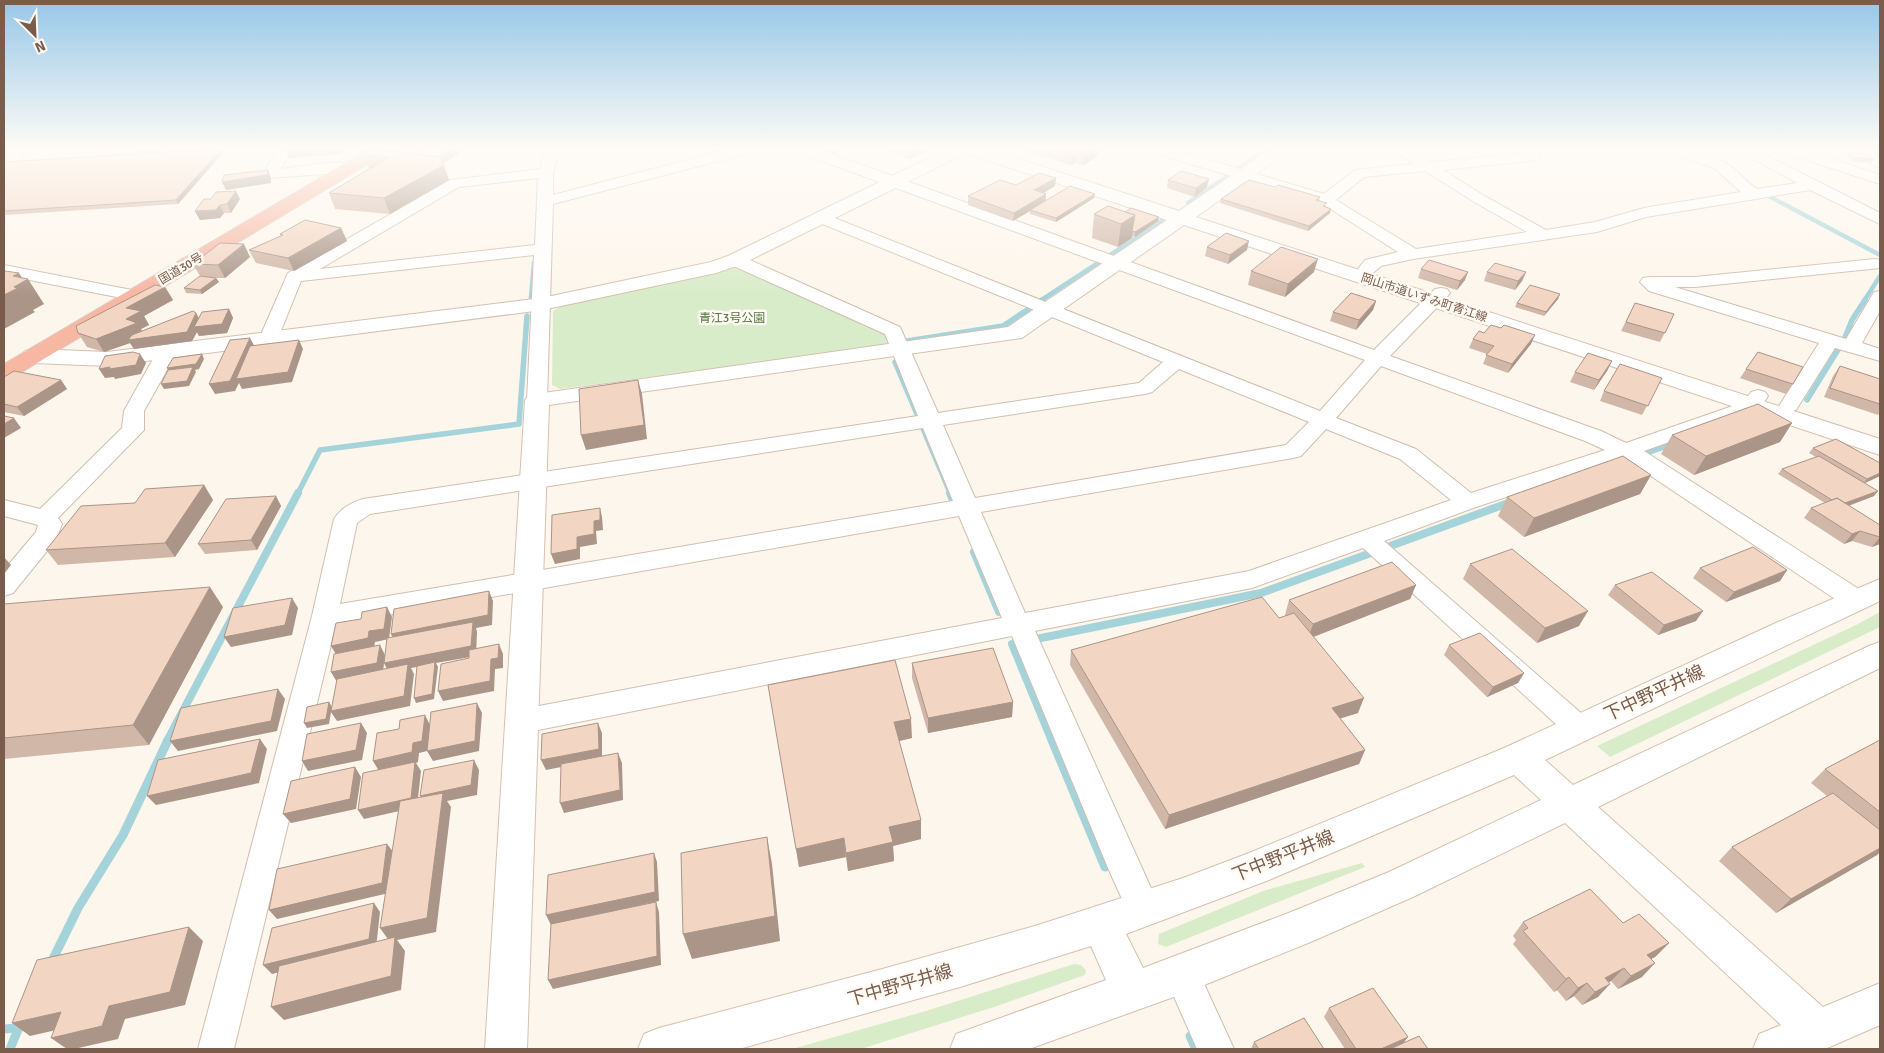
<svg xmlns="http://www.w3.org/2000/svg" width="1884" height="1053" font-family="Signika,'Noto Sans JP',sans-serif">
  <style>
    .green { fill: #d8ecc9 }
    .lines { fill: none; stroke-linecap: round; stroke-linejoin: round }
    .stream-far3 { stroke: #a5d3da; stroke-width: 4.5 }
    .stream-far2 { stroke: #a5d3da; stroke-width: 5.5 }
    .stream-far1 { stroke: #a5d3da; stroke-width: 8 }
    .stream { stroke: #a5d3da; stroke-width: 9 }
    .street-casing { stroke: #d1beb0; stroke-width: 2 }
    .secondary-casing { stroke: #d6c0b0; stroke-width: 2 }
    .highway-casing { stroke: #dad1cd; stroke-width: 2 }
    .street { fill: #fff; fill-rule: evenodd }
    .secondary { fill: #fff; fill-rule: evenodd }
    .highway { fill: #f7b7a3; fill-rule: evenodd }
    .wall { fill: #d1b7a8 }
    .shaded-wall { fill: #aa9588 }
    .building { fill: #f3d5c3; stroke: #aa9588 }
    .labels { text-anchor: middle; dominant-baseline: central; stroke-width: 5; stroke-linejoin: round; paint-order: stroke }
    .far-street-label { font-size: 12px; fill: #7a5c4d; stroke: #fffaf3 }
    .far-park-label { font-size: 12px; fill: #537a41; stroke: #fffaf3 }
    .near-street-label { font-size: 18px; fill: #7a5c4d; stroke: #fffaf3 }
  </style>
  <rect width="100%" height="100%" fill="#fdf6ec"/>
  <path class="green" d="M736,266L887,332L891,340L887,345L560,389L552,385L553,311L561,306Z
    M1880,612V627L1610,757L1597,746L1856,625Z
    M1362,863L1365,867L1166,947L1158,944L1159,934L1263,891Z
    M1074,964L1081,965L1086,970L1085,975L997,1006L861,1049H792L926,1011Z"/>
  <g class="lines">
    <path class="stream-far3" d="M116,155L157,152L156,148
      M1761,192L1880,255
      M1188,203L1269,148
      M531,298L534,263
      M1040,301L1162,221
      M1864,301L1880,276"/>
    <path class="stream-far2" d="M907,341L1003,326L1042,300
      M895,362L951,495
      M1807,400L1844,340L1852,320L1865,300
      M1638,456L1673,444
      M297,495L320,450L519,424L527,316"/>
    <path class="stream-far1" d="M950,493L952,498
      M974,552L999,612
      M167,741L298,493
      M1052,741L1012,644L1261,593L1511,502"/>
    <path class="stream" d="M1052,740L1105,867
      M51,963L78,908L123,835L168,740
      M4,1029L18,1028
      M1190,1036L1196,1049
      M10,1049L22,1020"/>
    <defs>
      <path id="street" d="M12,148H26L17,164L4,165V157H7Z
        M280,148H295L280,169C304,166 333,159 356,165L358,168L356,171L351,172L269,178L264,177L262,174Z
        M387,148H434L427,152L368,159L363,158L361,155L363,152Z
        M545,148H559L553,173V195L733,148H759L757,151L553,204L547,400L544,404L537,406L530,404L527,400L534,255L301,281L276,343L269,345L262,343L259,339L288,273L450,180L540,169ZM538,178L535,245L320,269L459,187Z
        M793,148H815L1374,350L1435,289L1441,288L1447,289L1450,293L1447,297L1390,356L1601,431L1626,443L1744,402L1751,392L1758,390L1765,392L1768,396L1759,410L1644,451L1865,593L1869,600L1865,607L1856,609L1847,607L1624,458L1476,507L1384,541L1589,720L1593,728L1589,736L1579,740L1569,736L1363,548L1252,588L1035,631L1160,908L1155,919L1143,924L1131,919L1108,868L1012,636L523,733L513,729L509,721L513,713L523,709L1002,618L959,516L336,624L234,1049H198L312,616L334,519C340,509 352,502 363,499L918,416L885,334L729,264L726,260L729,256H741L900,327L938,413L1139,383L1163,362L815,221L813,218L815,215H827L1320,411L1365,360L795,151ZM1381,366L1585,441L1605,450L1471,493L1416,449L1336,418ZM1179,369L1309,422L1286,445L975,498L943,425L1145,394L1152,392ZM923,428L953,501L340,604L357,523L370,514ZM1326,429L1400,459L1451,500L1249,571L1025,613L981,512L1293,458L1301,456Z
        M1145,148H1169L1324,194L1355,170L1413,164L1391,148H1409L1431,162L1519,154L1512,148C1524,148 1533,147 1540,157L1538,160L1443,170L1486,197L1546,230L1595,222L1644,208L1741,192L1714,168L1668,151L1666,148C1690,148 1714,152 1734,169C1742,176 1748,184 1758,189L1797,183L1733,148H1752L1880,213V224L1810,190L1646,217L1597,232L1413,259L1381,266L1373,273L1367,274L1361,273L1358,269L1365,260L1398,252L1321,203L1147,151ZM1425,171L1476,203L1527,232L1416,249L1336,200L1364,177Z
        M1777,148H1800L1880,175V184L1779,151Z
        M1849,148H1867L1880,157V167L1875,166Z
        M1875,259L1880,260V268L1695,287H1675L1846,339L1874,292L1880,291V311L1862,343L1880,349V361L1835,348L1796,410L1789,412L1782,410L1779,406L1819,343L1649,291L1640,282L1643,278L1649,277H1695Z
        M4,265L137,291L143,292L146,296L143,300L137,301L4,275Z
        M167,346L174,348L177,352L144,411V430L58,518L62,524L56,540L13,593L4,596V570L36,532L38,525L4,516V500L40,509L122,428L124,411L157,352L160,348Z
        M1182,957L1194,962L1234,1049H1197L1164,974L1170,962Z"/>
      <path id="secondary" d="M949,148H985L1179,211L1272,148H1292L1196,217L1880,439V455L1184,225L1022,338L549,405L527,1049H485L525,400L529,395L1008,327L1167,220L966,153L742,264L716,273L542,310L107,366L33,363L25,361L22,356L25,351L33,349L107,352L542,298L711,262L728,256Z
        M1880,579V601L1545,760L1573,785L1869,646L1880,642V668L1598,807L1823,1007L1880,983V1025L1825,1049H1753L1759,1034L1781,1025L1565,823L1415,896L1313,941L1182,994L1029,1049H950L956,1034L1106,980L1091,946L960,987L739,1049H638L644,1034L659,1028L886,968L1035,926L1183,878L1249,853L1504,748L1778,622ZM1514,775L1541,800L1389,872L1291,912L1143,968L1126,934L1269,880Z"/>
      <path id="highway" d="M371,148H392L390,151L12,378L4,380V364Z"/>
    </defs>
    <use href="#street" class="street-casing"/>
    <use href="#secondary" class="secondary-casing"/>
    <use href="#highway" class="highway-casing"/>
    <use href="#street" class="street"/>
    <use href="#secondary" class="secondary"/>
    <use href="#highway" class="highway"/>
  </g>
  <path class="wall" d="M822,148H844L832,154L822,150Z
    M876,148H925V152L909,159L881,149L880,150Z
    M1028,148H1100L1098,150L1097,157L1083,165L1075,163L1071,165L1028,152Z
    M221,149L223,153L178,204L4,215V162Z
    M1848,153L1874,159L1872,163L1853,162L1846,157Z
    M363,154H459L443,163L449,180L390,214L335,209L329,193L369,169Z
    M1056,178L1055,186L1043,193L1046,194V200L1095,194L1094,198L1056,222L1030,214V211L1013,221L968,205V196L1016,185Z
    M1168,180L1207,187L1195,197L1167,188Z
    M1275,187L1320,197L1319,201L1326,207L1330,213L1308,231L1220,203L1221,199Z
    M240,199L231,213H224L220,218L200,220L195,211Z
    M1125,212L1159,217L1158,221L1135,237L1132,236V238L1118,247L1092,238L1094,214Z
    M341,228L347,241L294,271L256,263L249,250L281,236L280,234Z
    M1207,247L1247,250L1228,264L1205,256Z
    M250,257L225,278H216L219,282L202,294L186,293L184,288L200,276L193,264Z
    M1421,269L1465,280L1457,290L1418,278Z
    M1251,271L1314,272L1285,297L1248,285Z
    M1487,272H1526L1522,281L1515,290L1484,281Z
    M165,287L173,300L144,316L149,325L141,329L142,331L196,313L199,318L229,309L233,318L227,333L199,336L197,332L192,341L134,349L130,343L104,352L87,347L78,333Z
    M1558,299L1544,316L1515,307L1517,303Z
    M1376,301L1373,310L1356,330L1330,321L1333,312Z
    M1635,303L1674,314L1660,342L1621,331Z
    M1484,333L1531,344L1508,373L1483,364L1487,354L1469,348L1473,339Z
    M1758,352L1793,384L1786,394L1740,378Z
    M1612,361L1607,371L1594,390L1570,382L1575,372Z
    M1840,366L1880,379V412L1878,415L1824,397L1833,376Z
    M4,377L61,380L67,389L24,416L4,412Z
    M1662,378L1642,415L1600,401L1604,391Z
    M1792,423L1780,442L1694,475L1661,454L1672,435Z
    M1813,448L1880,463V476L1864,483L1874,496L1849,506L1880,525V544L1872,547L1852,541L1844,544L1804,518L1811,508L1825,503L1778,474L1782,469L1816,457L1809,453Z
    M1651,475L1640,494L1524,537L1498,516L1507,497Z
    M204,485L213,500L175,557L58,565L46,550L135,503Z
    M276,496L281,506L257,550L205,554L198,544Z
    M1470,564L1579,626L1537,643L1463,579Z
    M1700,568L1787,570L1780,581L1726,602L1693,578Z
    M1416,585L1410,599L1313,637L1358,713L1340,718L1365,750L1359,764L1165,829L1070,665L1071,650L1279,618L1285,616V615L1289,600Z
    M1615,585L1696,621L1658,635L1608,595Z
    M4,604L223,607L149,745L4,759Z
    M1449,645L1524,673L1518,683L1487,697L1444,655Z
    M912,663L1013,702L1012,717L928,733L912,678Z
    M768,685L912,738L899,741L921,839L893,846L894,861L848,871L846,857L799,867Z
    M1880,740V852L1877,855L1776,913L1719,861L1732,847L1827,796L1811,783L1825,769Z
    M1523,922L1623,923L1669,943L1655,957L1651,959L1642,977L1618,989L1611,981L1609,982L1598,997L1582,1005L1574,996L1566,1001L1557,990L1554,992L1513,944L1516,940L1513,936Z
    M1329,1008L1403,1043L1428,1049H1345L1324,1017Z
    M1254,1042L1324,1049H1251Z"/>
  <path class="shaded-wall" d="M302,148H349L340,154L289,158L286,150Z
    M452,148H457L459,154L432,169L430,161Z
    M831,148H844L832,154Z
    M909,148H925V152L909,159Z
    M1089,148H1100L1098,150L1097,157L1083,165L1084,153Z
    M221,149L223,153L178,204L176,200Z
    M1076,151L1075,163L1071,165L1072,154Z
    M444,165L449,180L390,214L384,198Z
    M268,170L271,178V183L226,190L222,182Z
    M1056,178L1055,186L1034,199V190Z
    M1209,179L1207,187L1195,197L1196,188Z
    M236,191L240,199L231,213L227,204Z
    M1046,194L1045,203L1030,210V211L1013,221L1014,213Z
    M1095,194L1094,198L1056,222V218Z
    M220,205L224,213L220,218L200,220L195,211Z
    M1331,209L1330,213L1308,231L1309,226Z
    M1135,215L1132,238L1118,247L1121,224Z
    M1159,217L1158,221L1135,237V232Z
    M341,228L347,241L294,271L288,258Z
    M1249,241L1247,250L1228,264L1230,255Z
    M244,244L250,257L225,278L218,265Z
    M1318,259L1314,272L1285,297L1288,284Z
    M1468,272L1465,280L1457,290L1460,281Z
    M1526,272L1522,281L1515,290L1518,281Z
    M19,273L24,281L28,279L44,304L33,310L35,312L4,329V295L13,276Z
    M216,278L219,282L202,294L200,290Z
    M165,287L173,300L144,316L149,325L141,329L145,337L196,313L201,322L229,309L233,318L227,333L199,336L197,332L192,341L134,349L130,343L104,352L96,339L126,319V308Z
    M1560,294L1558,299L1544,316L1546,312Z
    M1376,301L1373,310L1356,330L1359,320Z
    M1535,335L1531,344L1508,373L1512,364Z
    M250,338L255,347L299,340L303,349L292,382L242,389L239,383L235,391L215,394L209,384Z
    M140,354L146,363L141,374L115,379L114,377L105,378L99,369Z
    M202,354L204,359L199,369L195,370L196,372L189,386L164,389L161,384L170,372L167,368Z
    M1612,361L1607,371L1594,390L1599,380Z
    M61,380L67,389L24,416L17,407Z
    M638,380L642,394L647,439L586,450L581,435Z
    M14,418L21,428L4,438V424Z
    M1792,423L1780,442L1694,475L1706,456Z
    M1880,473V476L1863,484L1867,479Z
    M1651,475L1640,494L1524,537L1534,518Z
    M204,485L213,500L175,557L165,543Z
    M1878,491L1874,496L1836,510L1840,505Z
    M276,496L281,506L257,550L251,540Z
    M600,508L602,517L603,530L596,531L597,544L580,547V559L555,564L551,554L577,537L594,521Z
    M1860,531L1852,541L1844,544L1852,534Z
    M1880,537V544L1872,547Z
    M4,557L11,565L4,574Z
    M1787,570L1780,581L1726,602L1734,592Z
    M1416,585L1410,599L1308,639L1313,624Z
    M210,587L223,607L149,745L133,725Z
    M489,591L493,601L492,625L476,628L477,632L476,656L436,663L438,667L434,699L416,703L414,698L435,664L411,668L414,674L410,706L337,721L331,712L329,724L307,728L304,723L329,702L332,707L389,673L384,663L383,673L337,682L331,672L380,645L385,655L396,644L391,634Z
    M292,598L298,608L292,635L231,647L224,637Z
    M387,607L392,617L389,639L375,642L374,648L337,656L331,646L369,631Z
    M1588,611L1579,626L1537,643L1545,628Z
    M1703,611L1696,621L1658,635L1664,625Z
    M499,644L503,654V668L495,669L494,691L443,701L438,691L491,659Z
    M1524,673L1518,683L1487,697L1493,687Z
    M278,689L285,699L277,731L178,751L170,741Z
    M1364,698L1358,713L1326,723L1332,708Z
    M1013,702L1012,717L928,733V718Z
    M477,703L482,713L479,751L433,761L427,751L419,753L418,762L416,763L421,771L417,807L364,819L358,810L379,771L373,761L413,743L425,715L430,725Z
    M911,719L912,738L895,742L894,722Z
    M361,723L367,733L362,760L308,771L302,761Z
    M598,723L602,733V759L546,770L541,760Z
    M260,739L267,749L259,783L156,805L147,796Z
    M1365,750L1359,764L1165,829L1169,815Z
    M618,753L622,763L623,800L564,813L560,803Z
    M474,760L479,770L477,795L447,801L451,807L436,932L397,940L405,951L401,990L284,1020L271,1007L390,942L380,928L426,806L420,796Z
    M355,767L361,777L356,809L291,823L283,814Z
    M921,820V839L893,846L894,861L848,871L846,853L889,827Z
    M767,837L772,864L780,941L692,959L683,934Z
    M844,838L846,857L799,867L796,849Z
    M387,844L394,853L389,893L277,919L269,910Z
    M1880,848V852L1877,855L1776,913L1791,899Z
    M654,853L657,862L659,901L551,925L546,915Z
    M656,902L659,912L661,965L553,989L548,980Z
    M374,903L380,912L376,948L272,974L263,965Z
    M189,927L203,941L185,1005L125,1019L118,1039L74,1049H67L51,1038L109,1006Z
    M1669,943L1655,957L1634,968L1647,955Z
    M1655,963L1642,977L1618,989L1631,976Z
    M1624,968L1611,981L1592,991L1605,978Z
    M1569,977L1557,990L1554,992L1566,979Z
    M1587,983L1574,996L1566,1001L1578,988Z
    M1610,984L1598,997L1582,1005L1595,992Z
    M61,1012L78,1025L30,1036L12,1023Z
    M1408,1037L1402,1045L1393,1049H1381Z"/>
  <path class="building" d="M287,148H302L286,150Z
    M423,148H452L437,157L414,154Z
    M1055,148H1093L1084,153L1076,151L1072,154Z
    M221,149L176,200L4,211V162Z
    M373,149L440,157L444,165L384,198L329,193L389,157L363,154Z
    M1848,153L1867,154L1874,159L1855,158Z
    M268,170L267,175L222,182L224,175Z
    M1181,171L1209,179L1196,188L1168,180Z
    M1039,173L1056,178L1034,190L1046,194L1014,213L968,196L1000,180L1016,185Z
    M1249,180L1275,187L1278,185L1320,197L1316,200L1327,203L1323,206L1331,209L1309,226L1221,199Z
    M1070,186L1095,194L1056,218L1030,210Z
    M236,191L227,204L220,205L216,210L195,211L204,199H211L216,192Z
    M1108,206L1135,215L1121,224L1094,214Z
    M1131,208L1159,217L1135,232L1132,231L1135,215L1125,212Z
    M305,220L341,228L288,258L249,250L283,235L280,234Z
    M1226,233L1249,241L1230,255L1207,247Z
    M220,243L244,244L218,265L193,264Z
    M1281,247L1318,259L1288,284L1251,271Z
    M1429,260L1468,272L1460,281L1421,269Z
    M1495,263L1526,272L1518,281L1487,272Z
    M4,271H5L19,273L13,276L28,279L14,287L18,288L4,295Z
    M200,276L216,278L200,290L184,288Z
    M155,285L165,287L126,308L141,311L126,319L137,323L96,339L78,333L76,326Z
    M1530,285L1560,294L1546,312L1517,303Z
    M1351,293L1376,301L1359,320L1333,312Z
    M1635,303L1674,314L1665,333L1626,322Z
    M229,309L222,324L194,327L202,312Z
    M193,311L196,313L187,332L128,340L132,335Z
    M1491,325L1501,328L1504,325L1535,335L1512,364L1486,355L1494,346L1473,339L1479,331L1484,333Z
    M250,338L230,381L209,384L230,340Z
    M299,340L288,372L236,379L250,346Z
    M133,352L140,354L136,365L109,369L110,367L99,369L105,356Z
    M1758,352L1803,367L1793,384L1746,369Z
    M1588,353L1612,361L1599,380L1575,372Z
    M202,354L196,364L167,368L173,358Z
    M1620,364L1662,378L1648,406L1604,391Z
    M1840,366L1880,379V404L1830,388Z
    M193,367L187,381L161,384L168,370Z
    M14,371L61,380L17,407L4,404V377Z
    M638,380L644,425L581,435L579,389Z
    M1758,404L1792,423L1706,456L1672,435Z
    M4,416L14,418L4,424Z
    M1836,439L1880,463V473L1867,479L1813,448Z
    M1623,456L1651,475L1534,518L1507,497Z
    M1819,456L1878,491L1845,503L1837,498L1832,500L1782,469Z
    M204,485L165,543L46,550L81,506L135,503L145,489Z
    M276,496L251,540L198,544L226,499Z
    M1837,498L1880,525V537L1860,531L1852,534L1811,508Z
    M600,508V520L594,521V534L577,537V549L551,554L552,515Z
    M1753,547L1787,570L1734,592L1700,568Z
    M1512,549L1588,611L1545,628L1470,564Z
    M1392,562L1416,585L1313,624L1289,600Z
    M1652,572L1703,611L1664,625L1615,585Z
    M210,587L133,725L4,738V604Z
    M489,591L488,615L391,634L394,609Z
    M1262,597L1279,618L1294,613L1364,698L1332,708L1365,750L1169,815L1071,650Z
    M292,598L285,625L224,637L233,608Z
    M387,607L384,629L369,631L368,638L331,646L336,623L361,619L362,612Z
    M473,622L471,646L384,663L387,638Z
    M1480,633L1524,673L1493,687L1449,645Z
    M499,644L498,658L491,659L490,681L438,691L441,664L469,658V650Z
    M380,645L377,663L331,672L334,654Z
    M993,648L1013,702L928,718L912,663Z
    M895,660L911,719L894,722L921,820L889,827L893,842L846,853L844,838L796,849L768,685Z
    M435,662L432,694L414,698L417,666Z
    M408,664L404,696L331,711L337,679Z
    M278,689L271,721L170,741L181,708Z
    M329,702L326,719L304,723L307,707Z
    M477,703L475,741L427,751L431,712Z
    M425,715L422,741L413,743L412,752L373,761L377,733L399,729L400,720Z
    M361,723L356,750L302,761L307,734Z
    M598,723L599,749L541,760L542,734Z
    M260,739L251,773L147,796L158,760Z
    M1880,740V812L1825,769Z
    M618,753L620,790L560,803L561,764Z
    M474,760L471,785L420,796L424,770Z
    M415,762L411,798L358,810L363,773Z
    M355,767L350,799L283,814L291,781Z
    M443,793L427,918L380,928L400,801Z
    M1833,793L1880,830V848L1791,899L1732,847Z
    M767,837L775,916L683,934L681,853Z
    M387,844L382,883L269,910L277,869Z
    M654,853L655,892L546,915L548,875Z
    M1590,889L1623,923L1639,914L1669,943L1647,955L1655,963L1631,976L1624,968L1605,978L1610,984L1595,992L1587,983L1578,988L1569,977L1566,979L1523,931L1528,928L1523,922Z
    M656,902L657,956L548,980L551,924Z
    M374,903L369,939L263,965L272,928Z
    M189,927L170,992L109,1006L102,1026L51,1038L61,1012L12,1023L37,960Z
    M395,937L391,976L271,1007L279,966Z
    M1373,988L1408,1037L1381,1049H1356L1329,1008Z
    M1304,1018L1324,1049H1259L1254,1042Z
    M1419,1036L1428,1049H1390Z"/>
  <linearGradient id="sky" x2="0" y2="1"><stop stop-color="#97c7e8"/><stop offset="0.5" stop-color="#fefbf6"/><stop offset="1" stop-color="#fefbf6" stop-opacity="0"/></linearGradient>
  <rect width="1884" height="296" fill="url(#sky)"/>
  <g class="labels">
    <g class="far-street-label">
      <text transform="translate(181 269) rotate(-31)">国道30号</text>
      <text transform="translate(1424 298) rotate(18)">岡山市道いずみ町青江線</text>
    </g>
    <g class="far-park-label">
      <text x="732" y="318">青江3号公園</text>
    </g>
    <g class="near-street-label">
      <text transform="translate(1654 693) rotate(-25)">下中野平井線</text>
      <text transform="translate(1283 856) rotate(-22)">下中野平井線</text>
      <text transform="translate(900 985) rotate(-16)">下中野平井線</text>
    </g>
  </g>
  <rect width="1884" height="1053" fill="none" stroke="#7a5c4d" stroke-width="10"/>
  <g transform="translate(35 35) rotate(156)" stroke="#fffaf3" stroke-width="4" paint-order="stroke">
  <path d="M0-4L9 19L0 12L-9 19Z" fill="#7a5c4d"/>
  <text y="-8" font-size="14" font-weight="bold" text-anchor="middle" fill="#7a5c4d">N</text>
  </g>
</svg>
